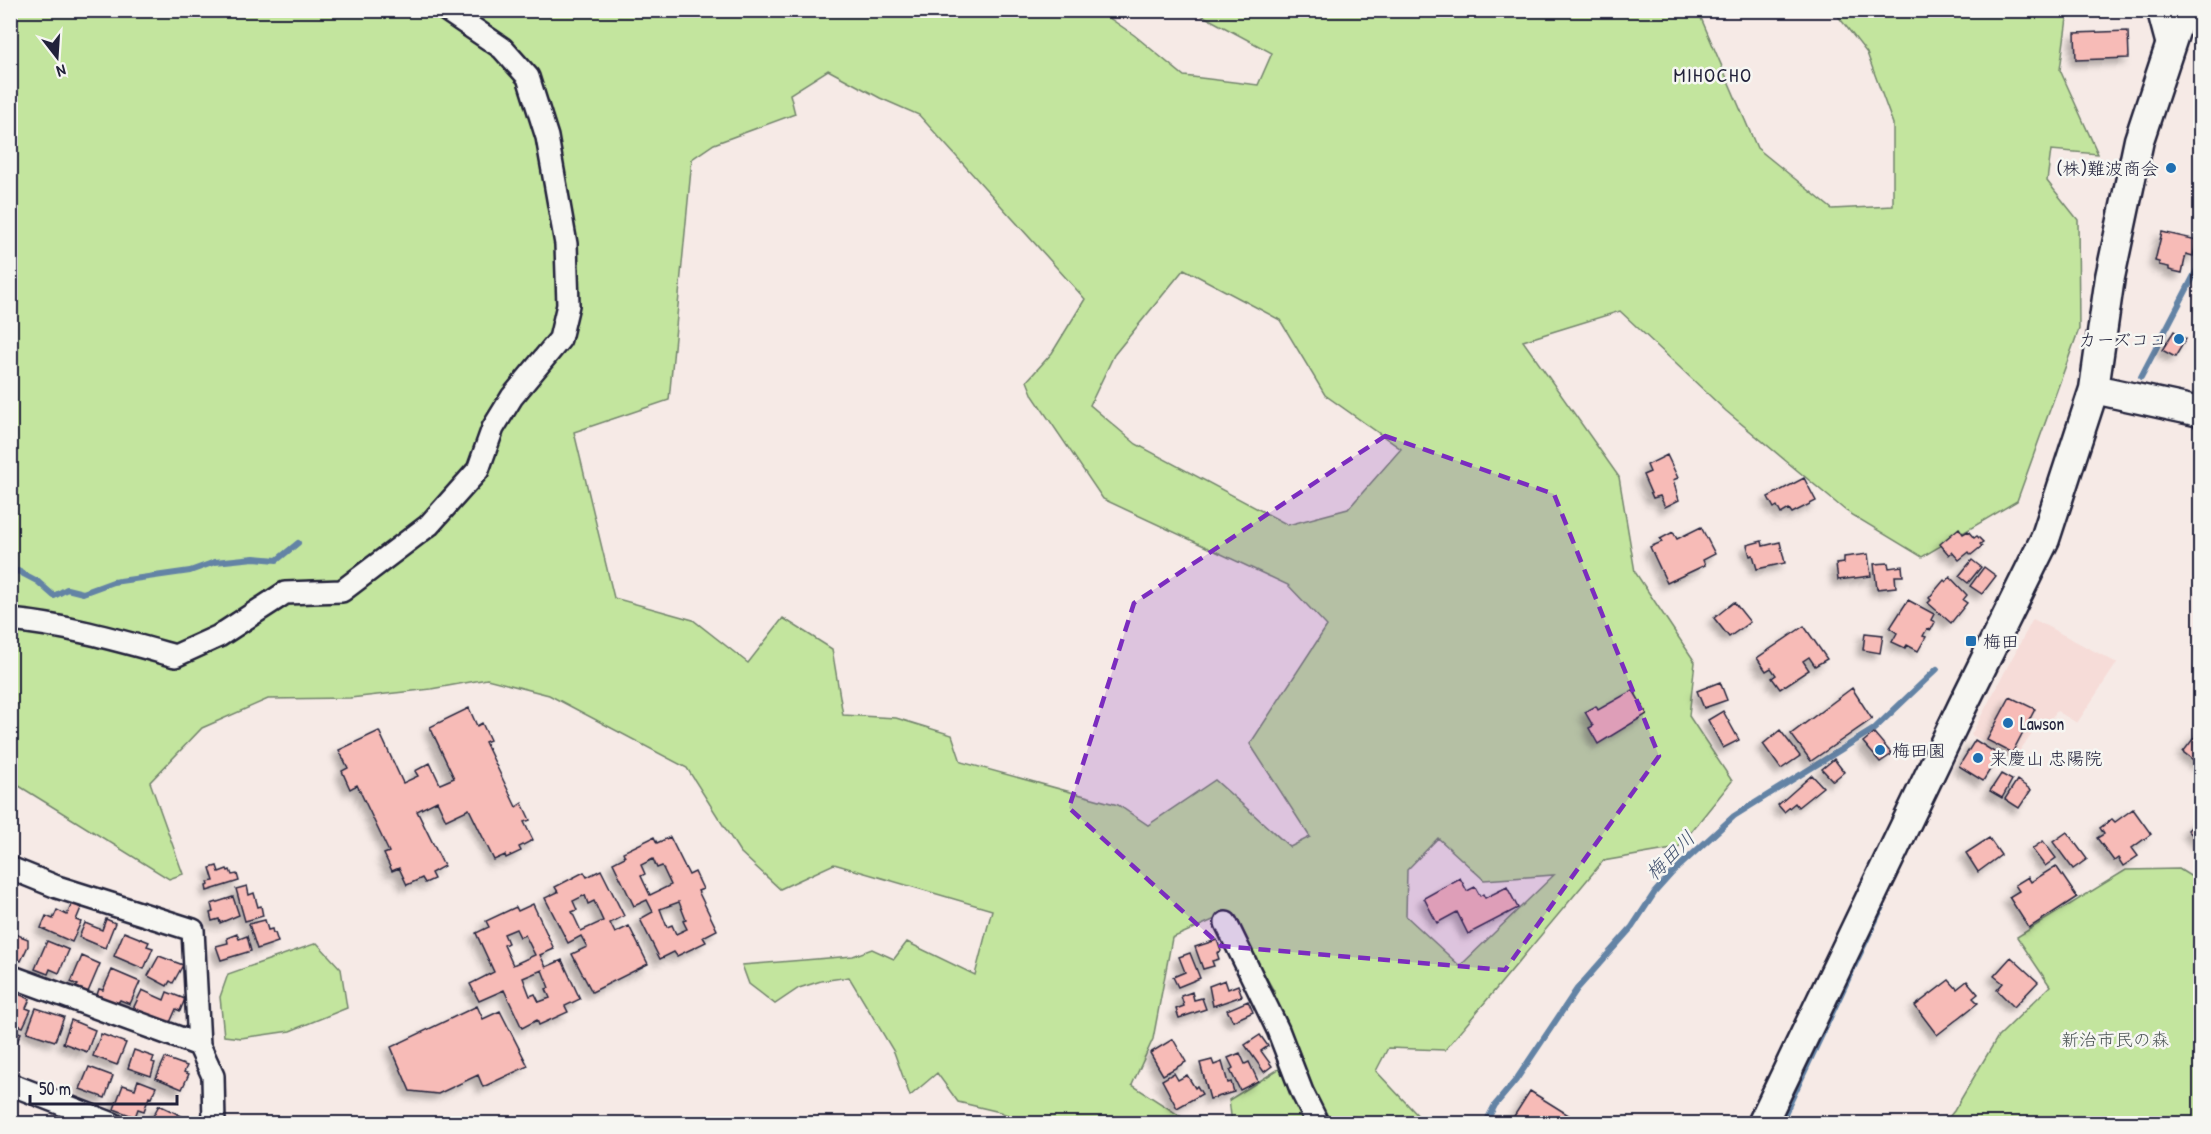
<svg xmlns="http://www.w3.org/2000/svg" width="2211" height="1134" font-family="'Patrick Hand','Klee One',sans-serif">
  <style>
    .built { fill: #f6dcd8 }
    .green { fill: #c3e59e; stroke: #72846c; stroke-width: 1.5; fill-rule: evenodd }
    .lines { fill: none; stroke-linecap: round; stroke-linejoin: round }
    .stream { stroke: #6483a5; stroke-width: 6 }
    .building { fill: #f7bbb7; stroke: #22223b; stroke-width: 1.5; fill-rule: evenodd; filter: url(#shadow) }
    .street-casing { stroke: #22223b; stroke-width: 26 }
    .secondary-casing { stroke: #22223b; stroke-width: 33 }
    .street { stroke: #f6f6f2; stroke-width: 21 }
    .secondary { stroke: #f6f6f2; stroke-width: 28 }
    .marked { fill: #7b2cbf; fill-opacity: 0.2; stroke: #7b2cbf; stroke-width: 4.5; stroke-dasharray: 12 8; stroke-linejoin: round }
    .poi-dot { fill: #1f6fb2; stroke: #f6f6f2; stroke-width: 2 }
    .labels { text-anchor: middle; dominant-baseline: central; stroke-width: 5; stroke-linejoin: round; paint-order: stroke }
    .poi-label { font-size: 18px; fill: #22223b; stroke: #f6f6f2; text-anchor: start }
    .park-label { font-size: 18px; fill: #4a5354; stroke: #f6f6f2 }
    .neighbourhood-label { font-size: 20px; letter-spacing: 1.5px; fill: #22223b; stroke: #f6f6f2 }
    .water-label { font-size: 20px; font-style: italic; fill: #435270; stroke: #f6f6f2 }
  </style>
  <defs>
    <filter id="shadow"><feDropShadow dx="-5.5" dy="5.5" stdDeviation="3" flood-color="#0004"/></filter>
  </defs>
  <rect width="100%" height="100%" fill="#f6eae6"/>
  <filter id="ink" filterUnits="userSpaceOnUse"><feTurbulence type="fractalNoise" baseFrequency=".0167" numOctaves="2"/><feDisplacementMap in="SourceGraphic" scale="12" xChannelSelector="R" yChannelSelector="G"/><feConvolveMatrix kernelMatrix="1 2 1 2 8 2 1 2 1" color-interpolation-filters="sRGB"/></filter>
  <g filter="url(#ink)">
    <path class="built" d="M2033,619L2117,663L2077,723L2057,711L2048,722L2038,726L2015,757L1971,735Z"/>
    <path class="green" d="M11,11H1099L1134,35L1184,76L1258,85L1272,53L1194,11H1698L1757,148L1832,209L1893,206V124L1867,53L1834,11H2068L2060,70L2098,154L2051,150L2047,181L2078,220L2079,329L2017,501L1922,557L1846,511L1726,411L1620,311L1523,341L1619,477L1635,572L1695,662L1689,716L1732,781L1678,848L1603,861L1445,1050L1388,1048L1376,1071L1425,1123H1232L1229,1100L1279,1069L1271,1035L1274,991L1229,913L1172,938L1153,1039L1132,1085L1191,1123H1027L1000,1112L958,1102L937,1073L910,1096L894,1052L849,977L821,981L799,988L775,1004L749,984L742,965L853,956L872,949L894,959L907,942L975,975L992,910L834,864L780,889L740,852L687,768L549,695L487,679L431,689L350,698L268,699L202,728L150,782L183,874L169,879L11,781V629L21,615L10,599ZM828,70L880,98L919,115L1085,299L1052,353L1027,381L1033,396L1103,499L1288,585L1327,626L1250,744L1310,837L1290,847L1215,780L1148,825L1118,805L961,762L952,735L896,718L843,715L832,649L783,618L748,663L693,620L614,598L574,432L669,400L692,159L714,144L795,114L790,94ZM1184,269L1280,320L1325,395L1401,449L1348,509L1288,525L1136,444L1090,405L1114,355ZM1438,838L1484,880L1554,875L1460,966L1406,916L1407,870Z
      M2179,869L2200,882V1123H1944L1954,1111L1997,1038L2050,986L2017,937L2126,870Z
      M317,943L341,969L347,1008L290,1031L241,1038L224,1036L220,997L228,974Z"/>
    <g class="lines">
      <path class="stream" d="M2141,377L2200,264
        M10,573L18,571L37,581L54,596L67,589L83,593L113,582L190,571L215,562L254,558L277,560L298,543
        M1485,1124L1495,1105L1516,1080L1577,989L1632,927L1655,892L1672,873L1734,816L1874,729L1937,669
        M1780,1124L1882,907"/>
    </g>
    <path class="building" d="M2128,31L2129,58L2076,60L2075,33Z
      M2162,232L2197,240L2193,256L2186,254L2182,273L2169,270V267L2159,265V262L2155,261Z
      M2174,331L2186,339L2175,357L2162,350Z
      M1667,455L1678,478L1673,480L1679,500L1665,507L1660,496L1653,498L1643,475L1650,472L1647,465Z
      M1804,478L1816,501L1792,513L1789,509L1781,514L1777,506L1774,508L1768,497Z
      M1701,527L1715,554L1703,560L1705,565L1667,583L1650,547L1662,542L1660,539L1673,532L1677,539Z
      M1959,528L1963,534L1968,531L1974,538L1977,536L1983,542L1980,544L1982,546L1971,555L1969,552L1959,560L1952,552L1949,555L1940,544Z
      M1762,541L1763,546L1780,542L1785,563L1757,569L1753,555L1750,556L1747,545Z
      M1868,554L1871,576L1838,580L1836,564L1844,563V557Z
      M1972,560L1981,567L1968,583L1959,576Z
      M1888,563L1889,568L1902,566L1903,576H1895L1896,587L1877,589L1874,564Z
      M1984,567L1996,576L1982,594L1970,586Z
      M1950,577L1967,595L1963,600L1967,603L1951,623L1928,603L1931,600L1929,598L1944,580L1946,582Z
      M1908,600L1934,614L1931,620L1935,622L1931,630L1927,629L1923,636L1926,637L1918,651L1907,645L1905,648L1892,642L1897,633L1890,628Z
      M1734,602L1750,622L1729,637L1714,618Z
      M1804,626L1827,659L1815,666L1809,657L1803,661L1809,670L1780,689L1772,678L1776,675L1771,668L1766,671L1757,658Z
      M1865,633L1883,635L1880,653L1863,650Z
      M1720,682L1727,700L1704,708L1697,691Z
      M1852,688L1872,719L1811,761L1791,734Z
      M1633,690L1647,714L1598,744L1589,728L1593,726L1585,712L1596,706L1598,710Z
      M2010,697L2035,709L2012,753L1987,740Z
      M469,708L477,726L482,723L490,740L485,742L516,807L522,803L530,820L524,822L533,840L519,847L521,851L506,858L505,855L494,860L469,809L446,820L437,801L417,811L444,866L431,873L434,879L425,883L422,878L407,885L399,868L392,871L384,854L389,852L357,785L350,789L342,771L348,768L339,750L379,731L403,783L418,776L415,771L430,763L440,784L454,778L430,727Z
      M1723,711L1739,740L1723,748L1708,720Z
      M1780,730L1800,756L1781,769L1763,744Z
      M2200,730V765L2183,752Z
      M1874,733L1892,754L1880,762L1863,742Z
      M1975,740L1999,755L1983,781L1959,766Z
      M1834,759L1844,772L1833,781L1822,769Z
      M2001,774L2012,780L2002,798L1990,791Z
      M1812,775L1823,787L1798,807L1795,803L1784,812L1778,805Z
      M2017,780L2031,790L2019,808L2005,799Z
      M2133,809L2151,834L2132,848L2138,856L2123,866L2118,858L2114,861L2097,838L2104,834L2100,828L2112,819L2115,822Z
      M2200,818V844L2188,830Z
      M2067,832L2087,859L2073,869L2053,842Z
      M654,837L657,843L670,837L689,875L695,872L703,889L698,891L717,930L703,937L706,942L677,956L674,952L660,959L640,919L653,912L647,900L634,906L613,863L625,857L623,852ZM653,859L657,868L662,866L671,885L650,895L641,876L645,874L641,865ZM679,902L686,920L683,921L687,929L676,934L672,925L667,927L660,909Z
      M1989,838L2001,855L1978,872L1966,853Z
      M2043,841L2056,858L2045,866L2032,849Z
      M217,866L219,872L227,869L228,871L230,870L232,875L237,874L239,881L207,891L206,886L209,885L208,882L214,881L210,868Z
      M2056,866L2077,897L2029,928L2009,897L2019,891L2015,885L2028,877L2031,882Z
      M601,870L624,916L610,923L615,933L629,926L648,964L592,992L572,954L587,947L581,936L568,943L545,898L558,892L555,887L584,872L587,877ZM585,895L588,904L594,901L603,921L581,931L572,912L577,910L573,901Z
      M1460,878L1467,891L1475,887L1480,896L1483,894L1485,898L1507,887L1518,908L1468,934L1457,912L1437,923L1424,898Z
      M247,886L249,895L254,893L258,907L261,906L263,916L245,921L236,889Z
      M233,897L239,915L220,923L219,919L212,921L210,913L213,912L211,904Z
      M72,903L81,908L76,920L81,922L72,942L41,928L46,916L53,919L57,910L67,915Z
      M533,904L554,949L540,955L546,967L562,960L580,999L565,1006L568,1012L539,1025L537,1020L522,1028L504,990L479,1001L470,984L494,972L476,933L489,927L486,921L516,907L518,911ZM516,929L520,937L525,935L535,955L513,965L504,945L508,943L504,934ZM542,970L549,988L546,989L550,998L539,1002L535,994L530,996L523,978Z
      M106,919L115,923L105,948L79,937L85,923L102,930Z
      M265,920L268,930L272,929L273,933H275L278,942L257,949L249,924Z
      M10,932L28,939V946L21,961L10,956Z
      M124,932L149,942L147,946L153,948L144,969L114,956Z
      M237,934L239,939L247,936L251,951L221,960L216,946L228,943L227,938Z
      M1217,940L1221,951L1217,953L1219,959L1212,961L1214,966L1203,969L1195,947Z
      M47,941L69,950L59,973L50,969L48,974L35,969Z
      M1190,953L1200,978L1178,987L1173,977L1185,972L1179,957Z
      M82,956L100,964L88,992L76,987L78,985L71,982Z
      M159,956L183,965L173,983L170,981L167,986L148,976Z
      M2011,957L2038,982L2014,1007L1997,990L2003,983L1994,976Z
      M112,970L140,982L130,1004L120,1000L117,1004L97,995L99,989L103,990Z
      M1225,980L1228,989L1238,985L1242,996L1213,1006L1209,986Z
      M1949,980L1957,989L1967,981L1978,994L1973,998L1978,1003L1937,1035L1915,1006Z
      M142,990L164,1000L167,992L185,999L180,1011L176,1009L169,1025L133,1009Z
      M1192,992L1194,1000L1202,998L1206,1009L1179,1018L1176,1009L1184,1006L1181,996Z
      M16,993L30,999L26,1008L31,1010L23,1027L10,1022V1003H12Z
      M1248,1001L1253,1012L1233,1021L1227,1010Z
      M477,1006L483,1019L500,1011L528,1066L483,1087L478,1075L438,1094L410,1091L391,1047Z
      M36,1008L64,1017L55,1041L27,1032Z
      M71,1020L95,1030L87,1052L63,1043Z
      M10,1029L21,1033L10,1058Z
      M101,1034L126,1043L117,1065L93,1056Z
      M1260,1035L1268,1046L1261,1051L1272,1066L1264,1072L1245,1045Z
      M1173,1039L1186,1062L1163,1075L1150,1053Z
      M134,1050L154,1057L152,1062L155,1063L151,1076L128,1068Z
      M1240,1053L1245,1064L1249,1062L1258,1081L1240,1090L1230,1070L1233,1068L1228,1058Z
      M165,1058L187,1066L184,1072L189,1074L182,1089L156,1078Z
      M1212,1060L1214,1065L1222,1062L1228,1083L1231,1082L1234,1092L1210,1099L1200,1063Z
      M89,1067L113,1076L105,1098L80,1089Z
      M1174,1073L1178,1080L1187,1075L1195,1088L1197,1086L1202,1094L1177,1108L1162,1080Z
      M138,1080L156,1087L151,1098L149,1097L144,1111L138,1109L135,1117L114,1109L123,1085L135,1089Z
      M1530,1091L1583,1124H1509Z
      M159,1105L184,1117L181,1124L150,1122Z
      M10,1114L31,1122V1124H10Z"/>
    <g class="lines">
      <defs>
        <path id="street" d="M2158,10L2169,51
          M10,620C66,625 121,641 175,656L219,636L285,593L342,591L429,525L478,470L493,428L512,397L560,339L568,305L566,244L547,137L528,77L502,48L446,10
          M10,868L57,887L193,930L199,1045L213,1076L214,1124
          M1226,923L1278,1030L1302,1092L1318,1124
          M10,976L199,1045
          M10,1084L113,1124"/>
        <path id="secondary" d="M2094,389L2200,412
          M1762,1124L1962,707L2045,539L2094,389L2110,277L2139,140L2182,10"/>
      </defs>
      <use href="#street" class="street-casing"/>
      <use href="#secondary" class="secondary-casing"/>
      <use href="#street" class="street"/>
      <use href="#secondary" class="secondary"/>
    </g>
  </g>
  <path class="marked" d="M1385,436L1554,494L1659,756L1505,970L1221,946L1069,808L1134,603Z"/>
  <g class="poi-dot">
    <circle cx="2171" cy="168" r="6"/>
    <circle cx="2179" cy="339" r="6"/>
    <rect x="1965" y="635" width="12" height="12" rx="3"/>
    <circle cx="2008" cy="723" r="6"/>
    <circle cx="1880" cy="750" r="6"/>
    <circle cx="1978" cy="758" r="6"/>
  </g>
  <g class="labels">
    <g class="poi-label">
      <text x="2159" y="168" text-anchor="end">(株)難波商会</text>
      <text x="2167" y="339" text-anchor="end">カーズココ</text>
      <text x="1983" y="641">梅田</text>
      <text x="2020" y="723">Lawson</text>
      <text x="1892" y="750">梅田園</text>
      <text x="1990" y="758">来慶山 忠陽院</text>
    </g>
    <g class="park-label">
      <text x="2115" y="1039">新治市民の森</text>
    </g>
    <g class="neighbourhood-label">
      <text x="1713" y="74">MIHOCHO</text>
    </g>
    <g class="water-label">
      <text transform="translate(1670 855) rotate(-45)">梅田川</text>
    </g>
  </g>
  <rect width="2211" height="1134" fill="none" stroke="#f6f6f2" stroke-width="36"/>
  <rect x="18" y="18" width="2175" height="1098" fill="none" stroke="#22223b" stroke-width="2" filter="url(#ink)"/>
  <g transform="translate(57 57) rotate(163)" stroke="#f6f6f2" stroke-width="4.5" paint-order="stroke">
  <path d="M0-4.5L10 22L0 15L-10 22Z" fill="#22223b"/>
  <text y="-9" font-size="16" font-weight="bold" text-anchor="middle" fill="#22223b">N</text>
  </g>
  <path d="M30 1095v9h147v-9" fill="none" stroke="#22223b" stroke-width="3"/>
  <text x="39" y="1095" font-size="18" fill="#22223b" stroke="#f6f6f2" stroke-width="4.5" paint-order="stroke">50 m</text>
</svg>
